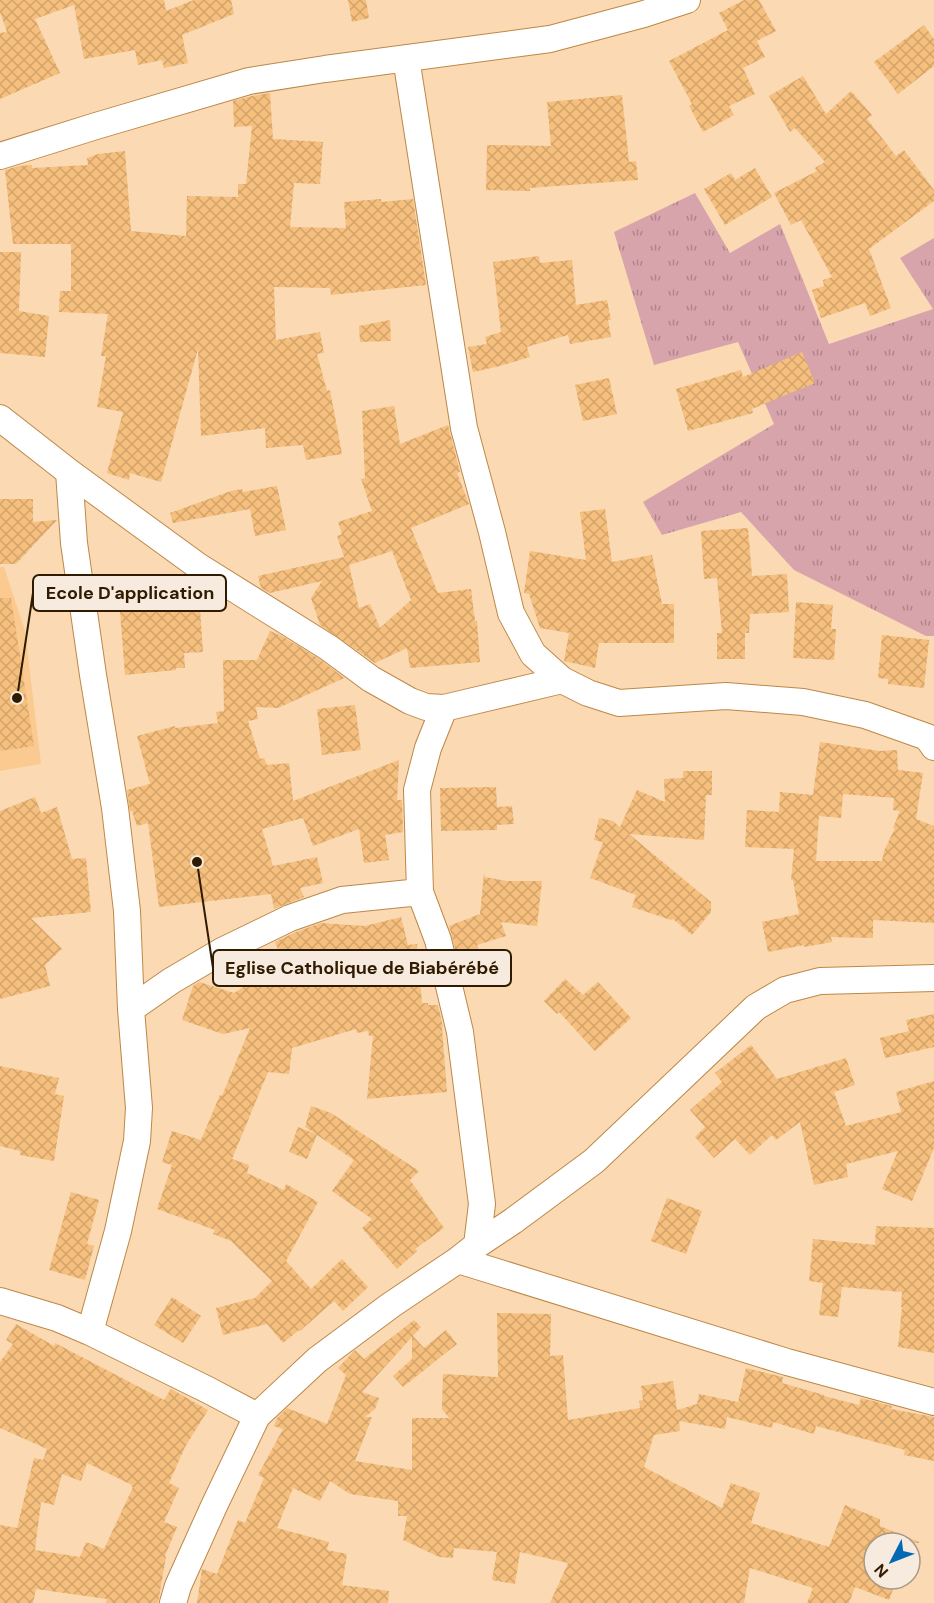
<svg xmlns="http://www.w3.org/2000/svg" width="934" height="1603" font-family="'DM Sans',sans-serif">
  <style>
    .built { fill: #fbca91 }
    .grass { fill: url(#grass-tufts) }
    .building { fill: url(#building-cross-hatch); fill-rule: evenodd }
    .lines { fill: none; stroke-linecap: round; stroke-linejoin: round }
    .street-casing { stroke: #bd8847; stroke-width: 28 }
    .street { stroke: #fff; stroke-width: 26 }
    .leader { fill: none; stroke: #301b00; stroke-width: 2 }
    .callout-dot { fill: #301b00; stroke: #f6ebde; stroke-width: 2 }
    .callout { fill: #f6ebde; stroke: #301b00; stroke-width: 2 }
    .callout-label { font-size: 18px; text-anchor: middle; font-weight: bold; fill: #301b00 }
  </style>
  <defs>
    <pattern id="grass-tufts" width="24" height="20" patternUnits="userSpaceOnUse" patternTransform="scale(1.5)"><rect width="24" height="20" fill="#d8a4ab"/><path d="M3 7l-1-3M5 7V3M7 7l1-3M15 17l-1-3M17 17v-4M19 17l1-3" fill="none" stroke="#b08589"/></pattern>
    <pattern id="building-cross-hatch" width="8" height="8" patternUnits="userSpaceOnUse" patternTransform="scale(1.5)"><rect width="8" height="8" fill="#f6bf7d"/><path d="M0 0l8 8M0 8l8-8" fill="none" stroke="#d3a46a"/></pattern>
  </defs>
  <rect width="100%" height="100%" fill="#fbd9b3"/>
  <path class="built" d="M0,567H4L25,631L41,764L0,771Z"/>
  <path class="grass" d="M695,193L730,253L780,224L829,344L933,309L900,258L934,238V636H926L794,570L741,512L662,535L643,502L774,424L738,342L654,365L614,232Z"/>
  <path class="building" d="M0,0H164L166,11L194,0H231L234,14L182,35L188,63L164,68L162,60L138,65L135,50L84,59L74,5L35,19L60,73L0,99V33L7,32L0,12Z
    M348,0H366L369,18L352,22Z
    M744,0H759L776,31L757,41L765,57L743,68L755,94L729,106L734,115L703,132L689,106L692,104L669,61L728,30L719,13Z
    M924,25L934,39V66L898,94L874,62Z
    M803,76L826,114L851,91L872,115L867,119L896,156L904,150L934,190V201L869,249L891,308L870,316L865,303L821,318L812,290L824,286L823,280L832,277L801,220L791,225L774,193L817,171L815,168L825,162L795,128L790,132L769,96Z
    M270,93L273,139L323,142L320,184L294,183L290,227L346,228L344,202L381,199V202L413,199L426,285L331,295L330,288L274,287L276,340L320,332L324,353L317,354L327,391L330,390L342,454L306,460L303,445L266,448L265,428L201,436L198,349L161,482L130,473L129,480L107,473L123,412L97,407L106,356H101L108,314L59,312L60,291H71V244H13L5,170L19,166L32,165V168L88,165L87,158L98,154L125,151L131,231L186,236L187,196L238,197V184H246L252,126L234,127L233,101L252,96Z
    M622,95L629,162L636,161L638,180L530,188V191L486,190L487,145L551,146L547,102Z
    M755,168L772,197L725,225L704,189L731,173L735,180Z
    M0,252H21L19,311L49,316L45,357L0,353Z
    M539,256L540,263L572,260L576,305L607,300L611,320H608L611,337L570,344L568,335L527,347L530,357L496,367L473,372L468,347L487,344L485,337L501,332L493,262Z
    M390,320L391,341L360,342L359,326Z
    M802,352L815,383L752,409L753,413L688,431L676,389L741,370L743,377Z
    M609,378L617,414L583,421L575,385Z
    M394,406L400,444L448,425L460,472L457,473L469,504L411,528L438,593L471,589L475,621H477L480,662L410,668L407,648L375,663L320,625L311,598L322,581L270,593L261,588L258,576L344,557L337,536L342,534L338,522L372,511L361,479L365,478L362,411ZM392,551L411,600L380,628L370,604L359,608L349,565Z
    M277,486L286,530L255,536L250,509L173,523L170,513L231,491L242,489L243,492Z
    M0,499H33V522L57,520L16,564H0Z
    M605,509L612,562L652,555L662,604H674V643H599L595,668L564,661L569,633L540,628L529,594L524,593L530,551L586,560L580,512Z
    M748,528L752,576L787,574L789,612L750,614L749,633H745V659H717V633H722L717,578L704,579L701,531Z
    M0,598H11L34,746L0,751Z
    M167,602L168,609L200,608L203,652L184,653L185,668H176V670L125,675L120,612L144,611L143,603Z
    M796,602L833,605L831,629H836L834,660L793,658Z
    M270,631L282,636L321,660L344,678L278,708L256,707L258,719L248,721L260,759L264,758L267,765L289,763L293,801L399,760L397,800H402L403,832L385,835L389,860L364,863L359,829L313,846L303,818L262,829L273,866L317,857L323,883L300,888L304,897L274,909L271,894L159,907L148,823L137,826L132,811H130L127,790L150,784L137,736L175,726V728L218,723L216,712L224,711L223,660H257Z
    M882,635L929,640L924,688L888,684V679L878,678Z
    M355,705L361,750L322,755L317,709Z
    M820,742L880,751L897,750L898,770L923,773L916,819L934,826V923L873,920V938L831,937L832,942L804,947V945L768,952L762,922L799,914L793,880H791L794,849L745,847L747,810L779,812L780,792L813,795ZM843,794L894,798L893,810L900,811L893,828H895L884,851L882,861H816L819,816L841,818Z
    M683,771H712V795H706L704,840L629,834L711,902V912L692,935L673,919L671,920L632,907L636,895L590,878L603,842L594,840L599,818L613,821L620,827L637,790L665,802L664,779L683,778Z
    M496,787L497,807L512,806L514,824L497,825V830L441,831L440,788Z
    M35,797L41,813L57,807L72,859L86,858L91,912L31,918L62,949L45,965L50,986L0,999V811Z
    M484,873L485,877L507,881H542L537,926L501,922L506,936L477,945L480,952L458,960L449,926L480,914Z
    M401,917L408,945L417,944L422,1003H428V1005H438L443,1027H442L447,1092L367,1099L373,1036H369L368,1031L357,1033L356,1029L292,1048L289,1074L268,1072L232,1159L249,1165L247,1173L284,1190L286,1184L318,1202L286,1261L311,1289L342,1259L368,1287L343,1311L334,1301L300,1331L299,1330L283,1343L267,1324L223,1335L216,1308L255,1298L272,1281L231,1241L213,1234L215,1230L157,1209L172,1165L162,1162L172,1131L201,1140L220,1095L222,1096L250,1028L223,1034L182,1020L193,986L199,982L234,993L283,962L275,942L296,932L321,923L365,926Z
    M565,979L583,995L598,982L631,1018L595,1051L559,1012L557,1014L544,1001Z
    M934,1014V1047L885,1058L880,1038L909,1031L906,1020Z
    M751,1045L777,1079L846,1058L855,1085L834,1092L846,1126L901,1112L896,1092L934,1081V1148L912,1201L882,1189L898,1151L846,1164L848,1177L814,1185L800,1122L776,1140L772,1135L750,1155L735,1139L714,1158L695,1137L705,1127L690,1110L722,1082L715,1073Z
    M0,1066L59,1078L55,1094L64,1096L54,1161L20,1155V1151L0,1146Z
    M311,1106L331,1113L419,1171L410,1180L444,1228L415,1249L417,1251L397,1269L362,1228L372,1219L332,1191L354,1160L317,1135L307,1159L289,1152L298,1127L316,1134L305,1127Z
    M71,1192L99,1200L87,1244L94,1246L85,1280L49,1270Z
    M667,1198L702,1211L686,1254L651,1241Z
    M876,1226L934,1228V1353L898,1347L902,1307H901L902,1292L842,1287L838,1317L819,1315L823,1283L809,1281L813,1239L875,1245Z
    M172,1297L201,1316L183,1343L154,1325Z
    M497,1313L551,1314L550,1356L563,1355L568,1420L640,1408L639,1401L643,1400L641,1386L673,1381L677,1410L697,1404L699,1394L738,1402L746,1368L783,1377L782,1383L824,1395V1396L859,1405L861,1398L892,1406L891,1409L934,1417V1461L904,1455L905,1450L816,1426L814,1434L773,1422L772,1428L727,1417L725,1429L679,1421L680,1431L654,1435L644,1467L722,1508L731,1483L760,1493L751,1523L829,1547L845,1505L880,1519V1526L919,1542V1543H874V1579H897L889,1600L855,1587L849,1603H807L813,1588L750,1568L744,1603H550L568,1563L520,1552L515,1584L492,1580L497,1552L454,1548L453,1558L439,1557L403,1540L407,1516H398V1501L350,1494L330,1481L320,1501L293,1488L277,1528L329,1542L327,1550L347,1554L342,1585L389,1591L388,1603H197L202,1569L217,1574L238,1520L245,1523L264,1478L258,1475L283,1429L274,1426L277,1418L287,1408L327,1424L346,1375L338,1368L354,1351L355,1350L364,1359L414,1320L421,1327L413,1336L424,1348L446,1330L457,1344L403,1387L393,1376L412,1359V1337L362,1392L379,1398L375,1409L365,1417H372L355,1461L412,1470V1418H449L442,1409L443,1374L498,1377Z
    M16,1324L54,1346L55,1343L164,1400L171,1389L208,1410L185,1447L169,1483L179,1488L164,1522L177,1527L165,1556L166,1557L158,1603H106L107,1599L36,1589L33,1603H0V1525L17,1528L34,1458L43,1460L47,1449L0,1428V1362L13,1344L6,1340ZM87,1463L132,1485L131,1487H133L104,1549L86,1542L80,1557L35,1550L41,1502L54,1505L62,1474L81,1481Z"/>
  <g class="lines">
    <defs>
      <path id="street" d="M406,58L464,428L492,532L511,613L533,654L562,680L588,693L619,703L726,696L803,702L865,715L927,737L934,747
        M0,156L96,126L249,81L325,69L550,39L644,14L687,0
        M0,418L69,472L198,566L329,648L371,679L410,701L426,707L444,708L562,680
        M69,472L74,543L93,675L115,808L127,911L131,1009L139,1108L137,1141L118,1231L90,1332
        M131,1009L171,981L222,951L290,918L342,900L420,892
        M477,1245L513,1221L594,1161L756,1007L785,990L820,981L934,978
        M458,1260L787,1362L934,1402
        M0,1301L57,1318L90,1332L208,1390L257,1416
        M173,1603L178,1586L214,1506L257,1416L317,1360L391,1305L458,1260L477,1245L482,1204L460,1032L438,940L420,892L417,790L428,748L444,708"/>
    </defs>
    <use href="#street" class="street-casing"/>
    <use href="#street" class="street"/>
  </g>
  <path class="leader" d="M17 698L33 593M197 862L213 968"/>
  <g class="callout-dot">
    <circle cx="17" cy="698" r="6"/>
    <circle cx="197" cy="862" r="6"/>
  </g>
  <g class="callout">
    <rect x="33" y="575" width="193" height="36" rx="6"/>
    <rect x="213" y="950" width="298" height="36" rx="6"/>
  </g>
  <g class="callout-label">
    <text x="130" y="599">Ecole D'application</text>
    <text x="362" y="974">Eglise Catholique de Biabérébé</text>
  </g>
  <g transform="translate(892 1561) rotate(228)"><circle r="28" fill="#f6ebde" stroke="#a79885" stroke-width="1.5"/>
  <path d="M0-4.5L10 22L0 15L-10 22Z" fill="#0469b5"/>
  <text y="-9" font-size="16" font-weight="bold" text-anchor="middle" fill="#301b00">N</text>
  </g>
</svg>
